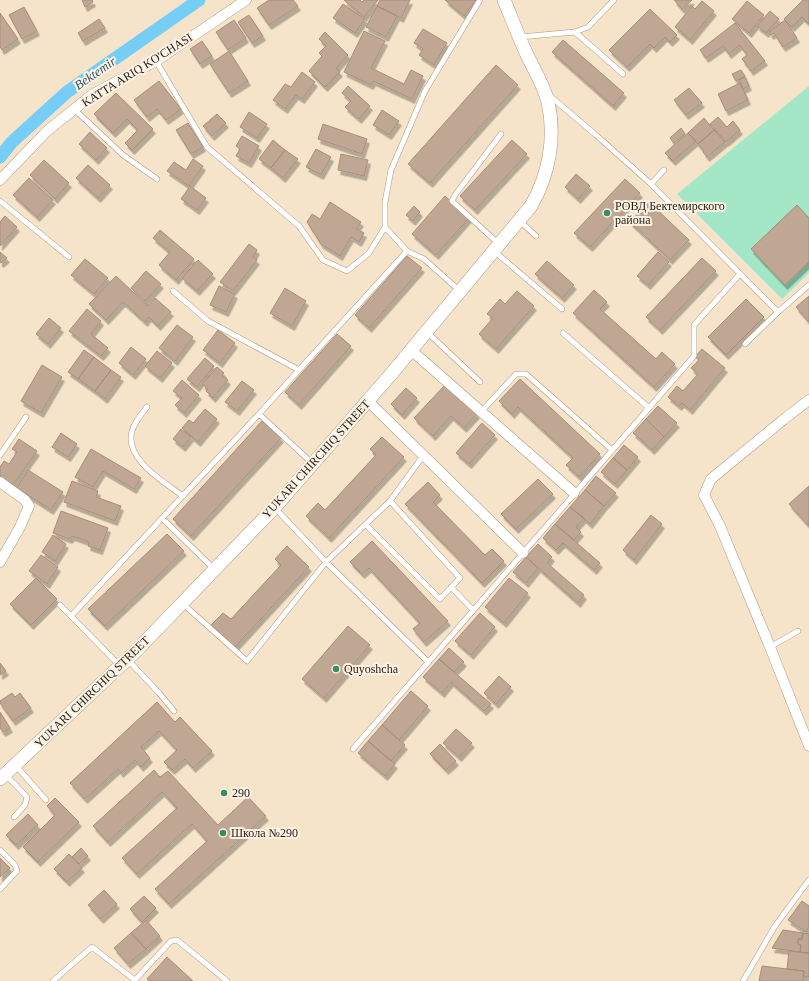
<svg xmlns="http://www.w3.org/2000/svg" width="809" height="981" font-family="Georgia,serif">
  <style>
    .green { fill: #a4e7c6 }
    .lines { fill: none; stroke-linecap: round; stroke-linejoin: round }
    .canal { stroke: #76cdf6; stroke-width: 13 }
    .building { fill: #bfa794; stroke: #a68e7b; filter: url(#shadow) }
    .service-casing { stroke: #a99880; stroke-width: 6 }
    .minor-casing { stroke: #a99880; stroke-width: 11 }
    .tertiary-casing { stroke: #a99880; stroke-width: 14 }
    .service { stroke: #fff; stroke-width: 5 }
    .minor { stroke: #fff; stroke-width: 10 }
    .tertiary { stroke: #fff; stroke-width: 13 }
    .poi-dot { fill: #388e62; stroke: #fdf2e3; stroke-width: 1.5 }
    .labels { text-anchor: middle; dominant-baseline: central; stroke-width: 4; stroke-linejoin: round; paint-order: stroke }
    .street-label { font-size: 12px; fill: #251e15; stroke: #fdf2e3 }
    .poi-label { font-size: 12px; fill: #251e15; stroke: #fdf2e3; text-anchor: start }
    .water-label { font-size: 13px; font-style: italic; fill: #26566c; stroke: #fdf2e3 }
  </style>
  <defs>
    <filter id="shadow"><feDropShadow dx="2.5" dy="4.5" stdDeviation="0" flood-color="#0004"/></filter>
  </defs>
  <rect width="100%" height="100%" fill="#f6e4ca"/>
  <path class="green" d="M809,86V273L782,299L677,194Z"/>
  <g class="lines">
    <path class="canal" d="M0,157L12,142L67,92L199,0"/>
  </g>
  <path class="building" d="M82,0H92L93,2L85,7Z
    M269,0H293L298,6L269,25L257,8Z
    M344,0H360L362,2L364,0H378L364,17Z
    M380,0H410L401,18L377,6Z
    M445,0H476L464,16Z
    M674,0H692L682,9Z
    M803,0H809V24L802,17L792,27L784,19Z
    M702,1L714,11L690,40L675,27L692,6L695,9Z
    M747,1L764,15L749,33L732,19Z
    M343,4L365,19L355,33L333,18Z
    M377,6L397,16L386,37L366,27Z
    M24,7L37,31L22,39L9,15Z
    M650,9L677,35L670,42L665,37L654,48L650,44L627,67L609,50Z
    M770,11L779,19L766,33L757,26Z
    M0,13L18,39L2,50L0,47Z
    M249,15L263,36L252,43L238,22Z
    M99,19L105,28L83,41L78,33Z
    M234,20L246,38L228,50L216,32Z
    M785,20L797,38L783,47L774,33L771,35L769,32Z
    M735,23L765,61L751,71L742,59L747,55L740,45L729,54L723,46L706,58L700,50Z
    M423,29L447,43L434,65L419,55L423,49L414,43Z
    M364,31L385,41L371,68L404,84L411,70L423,76L412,99L373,81L371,85L344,72Z
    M325,32L348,55L336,68L340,72L325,87L309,71L322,56L319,53L326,46L319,39Z
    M563,40L624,93L613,106L552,52Z
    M202,41L212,56L200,64L190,49Z
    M229,51L248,81L229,93L210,64Z
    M496,65L518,85L430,183L408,164Z
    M741,70L745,76L736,81L732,74Z
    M302,72L315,82L302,99L296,95L285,109L273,100L285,84L291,87Z
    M745,77L749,86L743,89L739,80Z
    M159,81L181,109L166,120L157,109L147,117L134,100Z
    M740,83L748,100L726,111L718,94Z
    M348,86L370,106L359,119L345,107L351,101L342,93Z
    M689,88L702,103L686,115L674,100Z
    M116,93L153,129L132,150L125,143L138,130L127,119L113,133L94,114Z
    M382,110L399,121L389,135L373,125Z
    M249,112L267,124L257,138L240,127Z
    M217,114L226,123L212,136L203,126Z
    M718,117L727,127L733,121L740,130L726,142L710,124Z
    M704,118L714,130L698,144L688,133Z
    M188,123L203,147L191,154L176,130Z
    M323,124L367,139L362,154L318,139Z
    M681,128L685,134L674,143L670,138Z
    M714,130L725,142L707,157L703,152L704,151L698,144Z
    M90,132L107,148L96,160L79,144Z
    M688,133L696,141L673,161L665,153Z
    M242,136L259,146L249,163L236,156L240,149L236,146Z
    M273,140L285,150L271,168L259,159Z
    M512,140L527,154L475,210L460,196Z
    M316,149L331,157L321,175L306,167Z
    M285,150L298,159L283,178L271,168Z
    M341,154L368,160L364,176L338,170Z
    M193,159L203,166L189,186L167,171L174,162L186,170Z
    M44,160L69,183L55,199L30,175Z
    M88,165L110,185L98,198L76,178Z
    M576,174L590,186L578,199L565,187Z
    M29,178L53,200L37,217L13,195Z
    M625,179L640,193L590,247L574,233Z
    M190,186L206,198L197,210L181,199Z
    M445,196L469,218L436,255L412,234Z
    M330,202L361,222L356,229L364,233L359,242L351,237L340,256L321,244L307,222L312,214L320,219Z
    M649,202L689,240L670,260L630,222Z
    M797,205L809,218V262L785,285L751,249Z
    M414,206L420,212L413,221L406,215Z
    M5,216L17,227L0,246V222Z
    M160,230L194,259L176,280L159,265L170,252L153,238Z
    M249,244L257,250L253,257L257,260L233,291L220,282Z
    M0,252L7,258L1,263L0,262Z
    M658,252L669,262L648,285L637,276Z
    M407,256L422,268L369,328L355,315Z
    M702,258L716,271L660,330L646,317Z
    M85,259L108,278L94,294L71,275Z
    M198,260L213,274L197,291L182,278Z
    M547,261L574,285L562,298L535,274Z
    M146,271L161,284L145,301L131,288Z
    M116,276L148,306L155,298L171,312L158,326L149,317L145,322L123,302L106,320L89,304Z
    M219,286L235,294L226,312L210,305Z
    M285,288L306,301L292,326L270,313Z
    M594,290L607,302L600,309L656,359L662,352L675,364L654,387L573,313Z
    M517,291L534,306L496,349L479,334L493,318L487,314L500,299L505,304Z
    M809,296V322L796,307Z
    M746,299L764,317L726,355L708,337Z
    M87,309L101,321L91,334L108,348L101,356L69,331Z
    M49,318L61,328L48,344L36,334Z
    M177,325L193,337L175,361L159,348Z
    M218,330L235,343L220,363L203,350Z
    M337,334L351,346L299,405L285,392Z
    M131,347L146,359L133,375L119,363Z
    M702,349L725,368L690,410L682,403L679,406L668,397L677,386L683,391L698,374L691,368L699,360L695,357Z
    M84,350L94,357L78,379L68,372Z
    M157,351L172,363L160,378L145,366Z
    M94,357L111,370L95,391L78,379Z
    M205,358L214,366L197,387L187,379Z
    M42,365L62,377L41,413L21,401Z
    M217,367L224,373L222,375L228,380L213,398L206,391L208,389L202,384Z
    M111,370L121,377L105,399L95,391Z
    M520,379L600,454L579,477L566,465L573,458L518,407L512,414L499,401Z
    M182,380L199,395L184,413L175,405L182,398L173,391Z
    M242,381L254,390L237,411L225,402Z
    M445,385L477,414L464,428L451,416L433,436L414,418Z
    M406,388L417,398L402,415L391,404Z
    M658,406L677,423L664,437L646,419Z
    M205,409L217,419L198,442L182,428L189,420L193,423Z
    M646,419L664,437L652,450L633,433Z
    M262,421L281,438L191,536L173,519Z
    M482,423L495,435L469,464L456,453Z
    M181,429L191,437L183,447L173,439Z
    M61,433L77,444L68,457L52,447Z
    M382,437L404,457L329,538L306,516L318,503L325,510L376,455L370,449Z
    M19,439L37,451L13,485L0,477V467L4,461L9,464L17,452L12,449Z
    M624,445L638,457L627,470L613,458Z
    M91,449L141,478L134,489L103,471L93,487L75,477Z
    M613,458L627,470L615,484L601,472Z
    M28,470L63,492L51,510L17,488Z
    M596,476L616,493L604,506L585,490Z
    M538,479L553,494L516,529L501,514Z
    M72,481L98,491L96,497L121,506L115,521L64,502Z
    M428,482L440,495L433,502L485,555L492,549L504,561L482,583L405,504Z
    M809,486V526L789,504Z
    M585,490L604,506L590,524L570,507Z
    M570,507L584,518L576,527L581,532L574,540L555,524Z
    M61,511L108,528L100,550L88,546L89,542L72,536L70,539L53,533Z
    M651,515L662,524L634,560L623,550Z
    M555,524L600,563L594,570L563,543L556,550L543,538Z
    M167,534L184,551L105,626L88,609Z
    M53,535L66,544L55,561L42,552Z
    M372,541L448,621L424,642L413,629L420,623L369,568L362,574L350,562Z
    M538,544L552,557L547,563L584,595L578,603L526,557Z
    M287,546L309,567L235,647L211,625L223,613L231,619L281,565L275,559Z
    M41,555L58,567L47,584L29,571Z
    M526,557L538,568L526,583L513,572Z
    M36,578L57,599L31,625L10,604Z
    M509,578L528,593L504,623L485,607Z
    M480,613L495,627L471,655L455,641Z
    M348,626L370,645L324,698L302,679Z
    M449,648L464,662L454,672L439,659Z
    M439,659L491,704L484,711L451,682L442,693L423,677Z
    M0,663L6,671L0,675Z
    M499,676L511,687L496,704L484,693Z
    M411,691L428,706L399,740L382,725Z
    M12,693L15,697L20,693L31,708L13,721L0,703V701Z
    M157,702L175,722L180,717L212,751L193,768L185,759L172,770L164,762L177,750L159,731L141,747L150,758L141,767L135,760L121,773L118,769L85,799L70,783Z
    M0,712L10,728L3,732L0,728Z
    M382,725L405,745L391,761L368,741Z
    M456,729L472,743L459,757L443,743Z
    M368,741L395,764L385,776L358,753Z
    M440,744L456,761L446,770L430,754Z
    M154,770L160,777L168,771L218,825L248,797L266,816L169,904L155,889L207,841L192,824L137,874L122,858L177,808L162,792L108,842L93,826Z
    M55,798L79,822L38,862L23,847L55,815L47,806Z
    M28,814L38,825L16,845L6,835Z
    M81,848L88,856L79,864L72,857Z
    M69,854L82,868L67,882L54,869Z
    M0,858L10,868L0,877Z
    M104,890L117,904L101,919L88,905Z
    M144,896L156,908L142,922L130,909Z
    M802,901L809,906V927L806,932L788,920Z
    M146,920L160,936L146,949L131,933Z
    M783,930L803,933L802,939H798V944L801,945L800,952L772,948Z
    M131,933L146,949L128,964L114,948Z
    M803,933L809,934V953L800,952L801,945L798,944V939H802Z
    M789,951L809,953V977L803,976L804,971L787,969Z
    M167,957L193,981H149L147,979Z
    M762,966L804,971L803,981H759Z"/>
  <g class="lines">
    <defs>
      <path id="service" d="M575,32L623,74
        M520,37L575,32L588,27L614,0
        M156,61L207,147L299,226L323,260L347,271L369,253L385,227V202L391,170L425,91L480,0
        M550,96L596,135L651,184L778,312L745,344
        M74,109L123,155L157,179
        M651,184L664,170
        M0,201L69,257
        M520,221L536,236
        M385,227L407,251L424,259L460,291
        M499,244L452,201L455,195L501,134
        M494,251L562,309
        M173,291L208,321L299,370
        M778,312L809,285
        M427,332L480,382
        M563,333L649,408
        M147,407C141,414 135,422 132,431C124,459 164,482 183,496
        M481,412L516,374H526L612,450
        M259,414L312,463
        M0,455L26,417
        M275,508L326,562L390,501L423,456
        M162,518L214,569
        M366,525L440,599L460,578L390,501
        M451,587L473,610
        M182,603L247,661L326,562L428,662
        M60,605L71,616
        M770,647L798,631
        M128,660L159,693L174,711
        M120,666L71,616L259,414L407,251
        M353,749L694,356V325L740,274
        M16,766L46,800
        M6,775L27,797L25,805L14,817
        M0,850L15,865L17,871L0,889
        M135,980L171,941L177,940L227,981
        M53,981L92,947L136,981
        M743,981L775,926L809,880"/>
      <path id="minor" d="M0,180L47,131L93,94L156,61L246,0
        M411,350L574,493
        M809,400L783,420L711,479L704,495L720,526L770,647L809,746
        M368,401L523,553
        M0,482L25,500L29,506L20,527L0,562"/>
      <path id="tertiary" d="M0,779L137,650L275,507L392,373L531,206C549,175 556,137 548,102C544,86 535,71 528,57C519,38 512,19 504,0"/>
    </defs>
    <use href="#service" class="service-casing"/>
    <use href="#minor" class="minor-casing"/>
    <use href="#tertiary" class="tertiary-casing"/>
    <use href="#service" class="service"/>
    <use href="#minor" class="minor"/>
    <use href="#tertiary" class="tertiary"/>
  </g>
  <g class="poi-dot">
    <circle cx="607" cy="213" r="4"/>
    <circle cx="336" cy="669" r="4"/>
    <circle cx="224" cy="793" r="4"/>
    <circle cx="223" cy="833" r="4"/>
  </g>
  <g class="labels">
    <g class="street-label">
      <text transform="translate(137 70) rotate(-32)">KATTA ARIQ KO'CHASI</text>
      <text transform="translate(316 459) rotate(-48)">YUKARI CHIRCHIQ STREET</text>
      <text transform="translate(92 692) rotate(-44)">YUKARI CHIRCHIQ STREET</text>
    </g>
    <g class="poi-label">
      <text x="615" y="206">РОВД Бектемирского<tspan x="615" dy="14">района</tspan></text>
      <text x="344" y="669">Quyoshcha</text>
      <text x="232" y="793">290</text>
      <text x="231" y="833">Школа №290</text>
    </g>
    <g class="water-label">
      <text transform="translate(95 73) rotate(-35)">Bektemir</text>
    </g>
  </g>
</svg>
